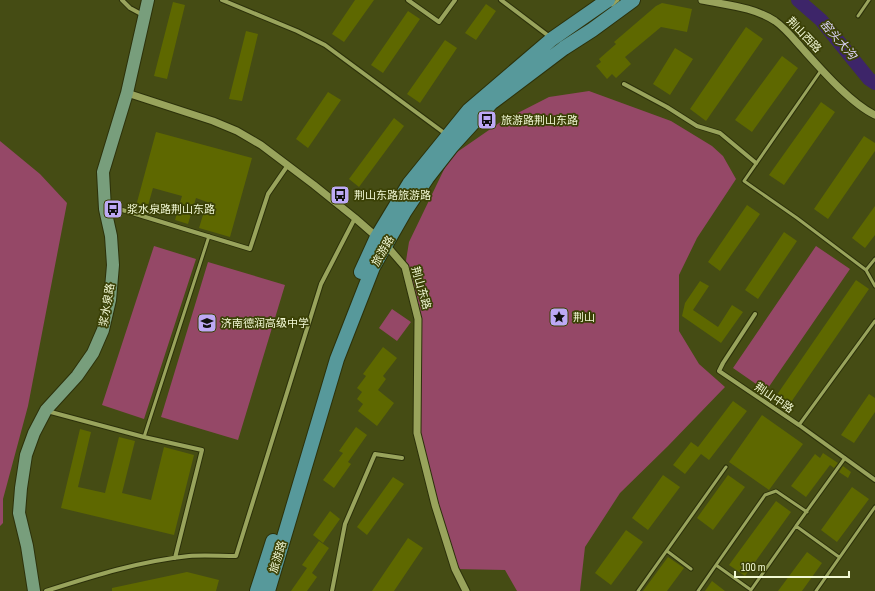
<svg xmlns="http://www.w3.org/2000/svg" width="875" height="591" font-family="'Sofia Sans Condensed','Noto Sans SC',sans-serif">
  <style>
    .green { fill: #954867 }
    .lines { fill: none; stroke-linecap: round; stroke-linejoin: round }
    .river { stroke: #3d2569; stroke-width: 14 }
    .building { fill: #5e6800 }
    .service-casing { stroke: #2c310a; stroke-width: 5 }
    .minor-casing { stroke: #2c310a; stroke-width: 6 }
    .tertiary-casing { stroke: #2c310a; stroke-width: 9 }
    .secondary-casing { stroke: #2c310a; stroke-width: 14 }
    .primary-casing { stroke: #2c310a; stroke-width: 16 }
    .service { stroke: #99a45c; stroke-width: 3 }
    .minor { stroke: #99a45c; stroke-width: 4 }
    .tertiary { stroke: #99a45c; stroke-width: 7 }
    .secondary { stroke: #789e7c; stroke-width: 12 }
    .primary { stroke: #57999b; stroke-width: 14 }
    .labels { text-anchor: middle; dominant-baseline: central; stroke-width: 3.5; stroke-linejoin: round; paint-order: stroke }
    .street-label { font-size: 11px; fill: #f2f9d5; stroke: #3b4106 }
    .poi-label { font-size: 11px; fill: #f2f9d5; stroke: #3b4106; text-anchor: start }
    .water-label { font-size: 12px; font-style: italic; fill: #ded4fd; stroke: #3b4106 }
  </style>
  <rect width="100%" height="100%" fill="#454c14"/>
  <path class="green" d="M589,91L671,121L712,146L723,156L736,179L697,238L679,275V331L699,364L725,387L668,446L620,493L585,547L580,591H517L505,570L455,569L417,433L418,319L405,267L409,242L450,157L502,121L549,97Z
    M0,141L40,174L67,203L28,406L3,499V523L0,526Z
    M154,246L196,259L144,419L102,405Z
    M816,246L850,269L766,391L733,368Z
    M208,262L285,285L238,440L161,417Z
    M392,309L411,322L397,341L379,328Z"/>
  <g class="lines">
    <path class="river" d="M798,0L821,20L869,79L875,83"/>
  </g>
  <path class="building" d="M355,0H374L344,42L332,34Z
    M173,2L185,5L167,79L154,76Z
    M662,3L692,9L687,32L661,27L625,57L631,64L616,78L612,74L607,79L596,66L601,62L599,59L616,44L614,42L656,6Z
    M486,4L496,11L476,40L465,33Z
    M408,11L420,19L383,73L371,65Z
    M746,27L763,39L706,121L690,109Z
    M246,31L258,34L242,101L229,99Z
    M445,40L457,48L420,103L407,94Z
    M675,48L693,59L670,95L653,84Z
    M782,56L798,68L752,132L735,120Z
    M328,92L341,100L308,148L296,139Z
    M821,102L835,112L784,185L769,175Z
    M394,118L404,126L359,187L349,179Z
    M156,132L252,158L230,237L199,228L207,202L196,198L188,224L175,220L182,196L153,188L147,209L136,206Z
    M864,136L875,143V151L828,219L814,209Z
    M747,205L760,214L720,271L708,262Z
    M875,206V235L865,248L852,238Z
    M784,232L797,241L758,299L745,290Z
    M856,280L869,289L787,408L774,399Z
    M700,281L709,286L693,310L718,327L732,305L743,312L721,343L682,316L685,303Z
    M383,347L397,358L383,376L386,379L378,390L394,403L377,426L358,411L363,404L357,399L362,392L357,388L366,376L363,374Z
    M869,394L875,398V412L854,443L841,435Z
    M733,401L747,411L709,460L701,454L685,474L673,465L691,442L698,447Z
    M762,415L803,444L769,490L729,462Z
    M356,427L367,435L348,462L351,464L334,488L323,480L343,453L339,451Z
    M80,429L91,432L78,487L105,493L119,437L135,441L122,493L151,500L164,447L194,455L174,535L61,508Z
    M823,453L838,463L834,468L830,465L806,497L791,486L815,454L820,458Z
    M843,466L851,472L848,478L839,472Z
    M663,475L680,487L648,530L632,518Z
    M728,475L745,487L713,530L697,518Z
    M393,477L404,484L367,535L357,527Z
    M852,487L869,499L837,542L821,530Z
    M776,501L791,512L745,576L729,565Z
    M330,511L340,519L323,543L313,535Z
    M626,530L643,542L611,585L595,573Z
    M408,538L423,548L394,591H372Z
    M319,541L329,548L312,573L317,577L307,591H291L307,568L302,565Z
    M807,552L822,563L802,591H778Z
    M668,557L684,568L667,591H643Z
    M187,572L219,580L216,591H112V588Z
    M712,581L725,591H705Z"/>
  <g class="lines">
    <defs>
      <path id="service" d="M612,5L618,0
        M858,16L869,0
        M822,69L744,181L797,218L866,270
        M875,259L866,270L875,286
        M799,425L875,321
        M144,437L209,236
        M667,551L691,569
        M839,557L796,526L845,458
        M751,590L716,565L765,495L776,491L807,512
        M751,590L796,526
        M638,591L726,467
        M698,591L716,565
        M816,591L875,507"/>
      <path id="minor" d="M122,0L130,8L143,15
        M222,0L297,31L325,45L447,135
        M408,0L439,22L455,0
        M501,0L550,37
        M624,84L667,107L697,126L720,133L756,163
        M106,205L250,249L268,194L288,165
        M755,314L723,363L719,371L799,425L875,480
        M47,411L144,437L202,450L175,558
        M46,591C93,576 140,561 189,556C204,555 220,556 236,556L321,284L355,218
        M332,591L345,524L375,454L402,458"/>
      <path id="tertiary" d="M702,0C726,5 754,7 775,21C785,28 793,38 801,47C820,68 850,103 875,115
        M127,93L213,121L237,131L261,145L314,185L355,218L386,245L405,267L418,319L417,433L435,505L455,569L466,591"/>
      <path id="secondary" d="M34,591L27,546L19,513L21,488L26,455L34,433L46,410L77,376L93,353L103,330L110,300L113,265L111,236L105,209L103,172L127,93L148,0"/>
      <path id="primary" d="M361,272L377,237L409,184L469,110L552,39L608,0
        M257,591L273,541
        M268,591L337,359L373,267L405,211L427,178L452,146L491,103L564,48L592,30L633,0"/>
    </defs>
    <use href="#service" class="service-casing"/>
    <use href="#minor" class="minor-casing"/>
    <use href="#tertiary" class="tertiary-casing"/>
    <use href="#secondary" class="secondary-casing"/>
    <use href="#primary" class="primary-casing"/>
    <use href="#service" class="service"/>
    <use href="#minor" class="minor"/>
    <use href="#tertiary" class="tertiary"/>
    <use href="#secondary" class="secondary"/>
    <use href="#primary" class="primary"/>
  </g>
  <defs>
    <symbol id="bus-square" viewBox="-11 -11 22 22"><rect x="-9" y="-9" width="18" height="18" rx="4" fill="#bda9f5" stroke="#3b4106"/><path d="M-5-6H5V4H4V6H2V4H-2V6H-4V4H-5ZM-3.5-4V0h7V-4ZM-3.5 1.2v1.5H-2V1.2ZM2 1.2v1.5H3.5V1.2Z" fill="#111"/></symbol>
    <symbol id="sight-square" viewBox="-11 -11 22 22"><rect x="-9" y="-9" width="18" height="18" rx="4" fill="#bda9f5" stroke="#3b4106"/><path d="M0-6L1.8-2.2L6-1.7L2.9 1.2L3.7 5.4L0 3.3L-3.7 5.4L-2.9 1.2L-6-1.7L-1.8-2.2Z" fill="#111"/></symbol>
    <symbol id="school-square" viewBox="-11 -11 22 22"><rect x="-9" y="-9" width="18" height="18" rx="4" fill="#bda9f5" stroke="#3b4106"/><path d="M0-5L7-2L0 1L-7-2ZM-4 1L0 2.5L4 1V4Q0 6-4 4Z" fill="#111"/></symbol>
  </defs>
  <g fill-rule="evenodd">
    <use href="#bus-square" x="476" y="109" width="22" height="22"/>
    <use href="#bus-square" x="329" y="184" width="22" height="22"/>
    <use href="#bus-square" x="102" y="198" width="22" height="22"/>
    <use href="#sight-square" x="548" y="306" width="22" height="22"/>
    <use href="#school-square" x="196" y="312" width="22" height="22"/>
  </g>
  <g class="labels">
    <g class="street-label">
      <text transform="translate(804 35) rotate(46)">荆山西路</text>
      <text transform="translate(383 251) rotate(-60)">旅游路</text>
      <text transform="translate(421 288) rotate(74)">荆山东路</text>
      <text transform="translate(107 305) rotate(-80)">浆水泉路</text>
      <text transform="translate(774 398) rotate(34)">荆山中路</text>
      <text transform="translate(278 557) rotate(-73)">旅游路</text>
    </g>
    <g class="poi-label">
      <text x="501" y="120">旅游路荆山东路</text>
      <text x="354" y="195">荆山东路旅游路</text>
      <text x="127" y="209">浆水泉路荆山东路</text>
      <text x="573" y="317">荆山</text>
      <text x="221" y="323">济南德润高级中学</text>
    </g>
    <g class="water-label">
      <text transform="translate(838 40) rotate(49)">窑头大沟</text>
    </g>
  </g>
  <path d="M735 571v6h114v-6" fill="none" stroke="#f2f9d5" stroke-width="2"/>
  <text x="741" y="571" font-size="12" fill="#f2f9d5" stroke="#3b4106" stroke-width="3" paint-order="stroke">100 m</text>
</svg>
